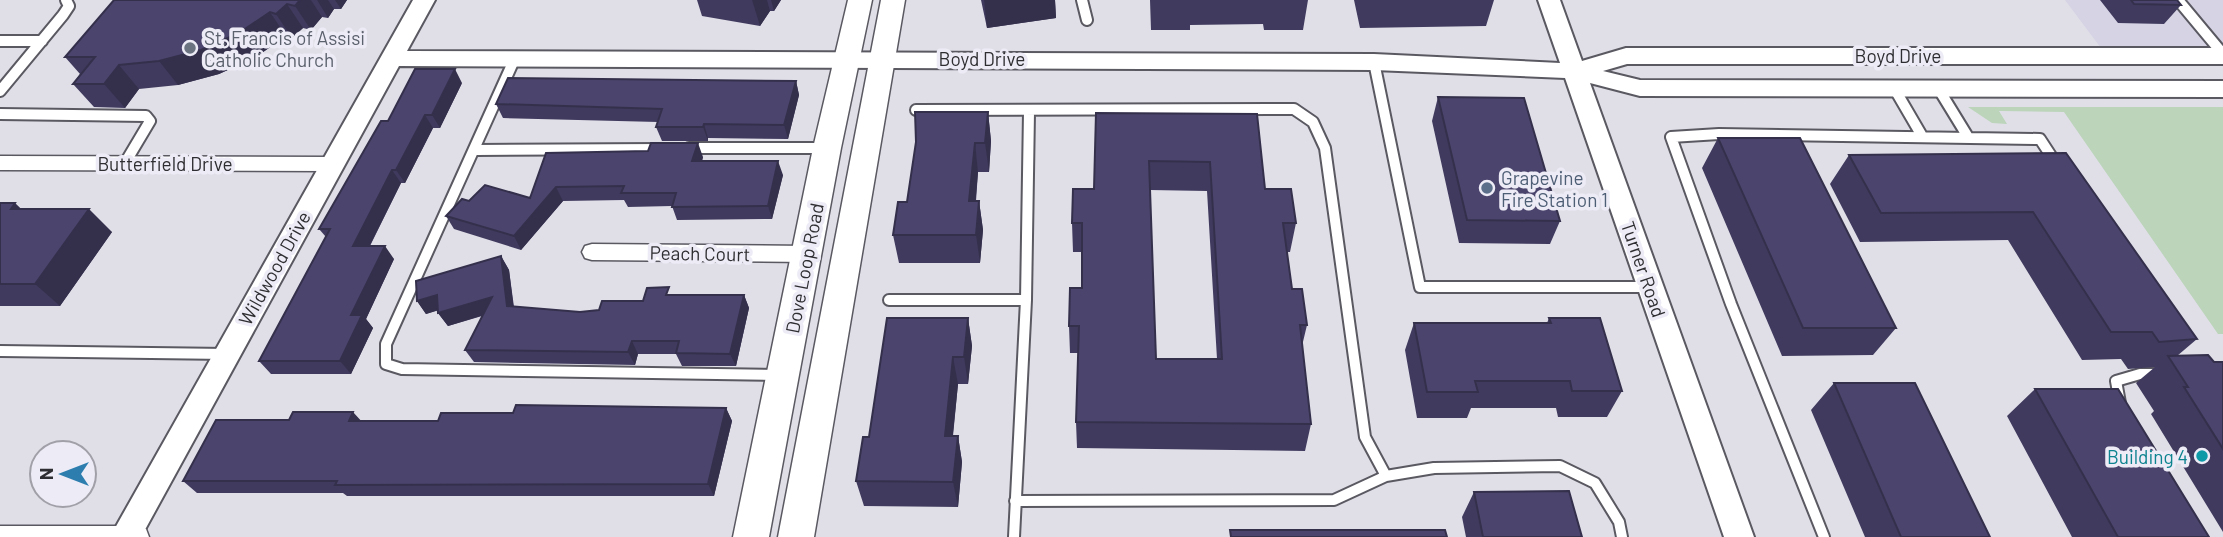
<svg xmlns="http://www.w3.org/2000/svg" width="2223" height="537" font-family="Barlow,sans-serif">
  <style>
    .built { fill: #d5d3e4 }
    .green { fill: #bbd4ba }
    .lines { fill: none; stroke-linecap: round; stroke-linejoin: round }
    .service-casing { stroke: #5a5962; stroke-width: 14 }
    .minor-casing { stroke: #5a5962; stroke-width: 3 }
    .tertiary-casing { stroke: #5a5962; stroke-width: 4 }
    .secondary-casing { stroke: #5a5962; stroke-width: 3 }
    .service { stroke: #fff; stroke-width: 10 }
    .minor { fill: #fff; fill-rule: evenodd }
    .tertiary { fill: #fff; fill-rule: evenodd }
    .secondary { fill: #fff; fill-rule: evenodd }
    .wall { fill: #403b5e; fill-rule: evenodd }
    .shaded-wall { fill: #34304c }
    .building { fill: #4b456d; stroke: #34304c; stroke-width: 2; fill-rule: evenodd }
    .worship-dot { fill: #6b7280; stroke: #edecf6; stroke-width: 2.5 }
    .service-dot { fill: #5c6f8a; stroke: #edecf6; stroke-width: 2.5 }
    .culture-dot { fill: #0f9aa8; stroke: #edecf6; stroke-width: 2.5 }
    .labels { text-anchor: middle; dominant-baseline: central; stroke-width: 7; stroke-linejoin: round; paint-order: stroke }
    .worship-label { font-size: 19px; fill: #5b616d; stroke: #edecf6; text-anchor: start }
    .street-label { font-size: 19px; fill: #2e2e32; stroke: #edecf6 }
    .service-label { font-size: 19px; fill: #4e5e75; stroke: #edecf6; text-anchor: start }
    .culture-label { font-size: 19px; fill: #0d838f; stroke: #edecf6; text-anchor: end }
  </style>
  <rect width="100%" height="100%" fill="#e0dfe8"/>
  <path class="built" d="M2065,0H2223V56H2107Z"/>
  <path class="green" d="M1968,107H2223V334H2218L2064,112L1999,111L2007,124L1992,123Z"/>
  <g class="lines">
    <defs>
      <path id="service" d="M1082,0L1087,20
        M2178,0L2223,54
        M0,41H42
        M515,58L386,344V364L402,369L780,375
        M1374,62L1420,287H1651
        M1894,88L1922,136
        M1938,88L1968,137
        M0,91L63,15L69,6L66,0
        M916,110L1294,109L1313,122L1325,148L1365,437L1386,476
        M0,114L146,116L150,121L125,163
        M689,148H826
        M476,150L662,149
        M889,300H1026
        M0,351L227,354
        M2120,403L2116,381L2140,374H2161
        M1015,501L1334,500L1386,476L1434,468L1560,466L1595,483L1619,522L1622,537
        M1014,537L1026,300L1029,112
        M1824,537L1731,304L1671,137L1719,134L2040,139L2057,165"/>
      <path id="minor" d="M0,156L331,157L341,164L331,171L0,170Z
        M592,244L808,246L815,248L818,254L815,260L808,262L592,260L585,258L582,252L585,246Z
        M0,526H137L146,529L149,537H0Z"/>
      <path id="tertiary" d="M413,0H435L407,51L1374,54L1560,63L1538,0H1560L1582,61L1626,48H2223V64H1627L1603,71L1640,80L2223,81V97L1640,96L1590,83L1754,537H1724L1565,78L1374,70L399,66L141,537H110Z"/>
      <path id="secondary" d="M848,0H872L841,148L769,537H733L813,148Z
        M881,0H905L814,537H778Z"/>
    </defs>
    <use href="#service" class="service-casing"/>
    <use href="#minor" class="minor-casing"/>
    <use href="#tertiary" class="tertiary-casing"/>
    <use href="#secondary" class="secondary-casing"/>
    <use href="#service" class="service"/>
    <use href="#minor" class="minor"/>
    <use href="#tertiary" class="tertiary"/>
    <use href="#secondary" class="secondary"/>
  </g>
  <path class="wall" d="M114,0H347L341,9H334L328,18L322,17L311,30L303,28L292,38L286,36L256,57L219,74L178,85L139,89L125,108L94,107L73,84L80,74L65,57Z
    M697,0H781L774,11H770L760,26L702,16Z
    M981,0H1055L1056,18L987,28Z
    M1150,0H1308L1303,30H1264L1263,24L1190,25V30H1151Z
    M1354,0H1494L1486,26L1360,28Z
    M2100,0H2177L2181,5L2164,24L2118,23Z
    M796,81L799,95L788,139L708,138V141H662L656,127L658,122L503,118L496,104Z
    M462,83L440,128H433L405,183H401L370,246L394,259L366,319L373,328L351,374H271L259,361L326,237L319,229L388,121Z
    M1438,97L1560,221L1550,244L1459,243L1432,121Z
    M988,112L991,141L989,172H978L976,201H979L983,230L980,263H899L893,235L907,202Z
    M1096,113L1257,114L1265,189L1296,223L1290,252H1287L1292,289L1307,325L1302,346L1311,424L1305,451L1077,448L1076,422L1078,353H1070L1069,326L1082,288V252H1073L1072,223L1094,189ZM1150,190L1207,191L1217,359H1156Z
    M1718,138L1896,328L1873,355L1782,356L1702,168Z
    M546,153L703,157L702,161L783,175L772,219L677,220L672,206L628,207L624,200L563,201L521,250L454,229L446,216L469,201L530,198Z
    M2066,153L2197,339L2177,356L2214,362H2223V532L2151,414L2154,411L2136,383L2155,367L2128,369L2121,359L2082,360L2008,240L1860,242L1830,184L1849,155Z
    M0,203L112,232L60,306H0Z
    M501,256L509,270L514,307L580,312L599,310L672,295H744L749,308L736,366H682L676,354H638L635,365L474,362L465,350L482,316L448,326L438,313V310L426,314L417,301Z
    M968,318L972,346L968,384H958L953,436H958L962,462L958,507L864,506L856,481L869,437Z
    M1549,318L1622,391L1607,417H1558L1556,408H1471L1467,418H1417L1405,350L1414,323H1547Z
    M1834,383L1990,537H1865L1811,410Z
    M2035,389L2209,537H2072L2007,416Z
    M726,408L732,421L714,496H347L343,493H197L183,481L289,420L438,421L513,413Z
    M1474,492L1582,537H1466L1462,517Z"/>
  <path class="shaded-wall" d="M300,0H311L322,17L311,30L295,6Z
    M317,0H328L334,9L328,18Z
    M335,0H347L341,9Z
    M752,0H767L770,11L760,26Z
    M771,0H781L774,11Z
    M984,0H1055L1056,18L987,28Z
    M287,4L303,28L292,38L276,14Z
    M270,12L286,36L256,57L219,74L178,85L159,61Z
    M119,65L139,89L125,108L104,84Z
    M455,69L462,83L440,128L432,115Z
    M796,81L799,95L788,139L784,125Z
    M988,112L991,141L989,172L985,143Z
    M425,115L433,128L405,183L396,170Z
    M704,124L708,138V141L703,127Z
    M698,143L703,157L698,175L692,161Z
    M975,143L978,172L973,230L969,201Z
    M778,161L783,175L772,219L768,206Z
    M392,170L401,183L363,259L353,246Z
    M556,187L563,201L521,250L514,236Z
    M979,201L983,230L980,263L976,235Z
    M15,203L39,226L11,209Z
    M89,209L112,232L60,306L35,284Z
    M385,246L394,259L366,319L373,328L351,374L340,361L351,315Z
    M501,256L509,270L515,319L507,306Z
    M437,295L446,308L426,314L417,301Z
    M744,295L749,308L736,366L730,354Z
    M492,297L500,310L448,326L438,313Z
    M968,318L972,346L968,384L964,357Z
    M632,341L638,354L635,365L628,352Z
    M953,357L958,384L950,462L945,436Z
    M726,408L732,421L714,496L708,484Z
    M353,412L364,424L349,421Z
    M958,436L962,462L958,507L953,482Z"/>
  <path class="building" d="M114,0H300L295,6L287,4L276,14L270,12L239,33L201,50L159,61L119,65L104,84H73L95,57H65Z
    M2131,0H2177L2181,5L2134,4Z
    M415,69H455L432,115H425L396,170H392L353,246H385L351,315H362L340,361H259L330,229H319L381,121H388Z
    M508,78L796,81L784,125L704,124L703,127H656L662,109L496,104Z
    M1438,97L1524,98L1560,221L1467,220Z
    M915,112H988L985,143H975L969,201H979L976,235H893L898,202H907L916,142Z
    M1096,113L1257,114L1265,189H1291L1296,223H1283L1292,289H1302L1307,325H1300L1311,424L1076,422L1079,326H1069L1070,288H1082V223H1072L1073,189H1094ZM1149,161L1210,162L1222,359H1156Z
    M1718,138H1800L1896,328H1803Z
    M651,143H698L692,161H778L768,206L672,207L676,193H621L624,186L556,187L514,236L446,216L462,199L469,201L485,185L530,198L546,153L648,151Z
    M2066,153L2197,339L2159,342L2152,332H2111L2033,212L1881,213L1849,155Z
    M0,203H15L11,209H89L35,284H0Z
    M501,256L507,306L580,312L599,310L602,301H643L647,288L669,287L666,295H744L730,354L676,353L679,341H632L628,352L465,350L492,297L438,313L437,295L417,301L416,281Z
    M887,318H968L964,357H953L945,436H958L953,482L856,481L863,437H869Z
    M1549,318H1600L1622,391H1572L1570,381H1475L1478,392H1427L1414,323H1551Z
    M2208,355L2214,362H2223V449L2184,387H2188L2168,356Z
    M1834,383H1915L1990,537H1901Z
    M2035,389H2118L2209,537H2118Z
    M516,405L726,408L708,484L335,485L337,481H183L216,420H289L293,412H353L349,421H438L441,413H513Z
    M1569,491L1582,537H1483L1474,492Z
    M1230,530H1445L1447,537H1231Z"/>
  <circle class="worship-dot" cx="190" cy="48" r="7"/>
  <circle class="service-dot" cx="1487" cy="188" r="7"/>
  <circle class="culture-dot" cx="2202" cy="456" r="7"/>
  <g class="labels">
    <g class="worship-label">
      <text x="204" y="37">St. Francis of Assisi<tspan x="204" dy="22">Catholic Church</tspan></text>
    </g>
    <g class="street-label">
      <text x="1898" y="55">Boyd Drive</text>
      <text x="982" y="58">Boyd Drive</text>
      <text x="165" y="163">Butterfield Drive</text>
      <text transform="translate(700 253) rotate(1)">Peach Court</text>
      <text transform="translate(274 268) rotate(-61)">Wildwood Drive</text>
      <text transform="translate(804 268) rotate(-79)">Dove Loop Road</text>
      <text transform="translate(1644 269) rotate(71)">Turner Road</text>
    </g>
    <g class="service-label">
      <text x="1501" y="177">Grapevine<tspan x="1501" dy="22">Fire Station 1</tspan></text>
    </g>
    <g class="culture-label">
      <text x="2188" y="456">Building 4</text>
    </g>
  </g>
  <g transform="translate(63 474) rotate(270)"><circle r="33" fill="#edecf6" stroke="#a1a0a8" stroke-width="2"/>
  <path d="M0-5L12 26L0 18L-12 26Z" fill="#2d7eaf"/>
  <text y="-10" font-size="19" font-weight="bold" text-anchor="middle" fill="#2e2e32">N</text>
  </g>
</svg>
